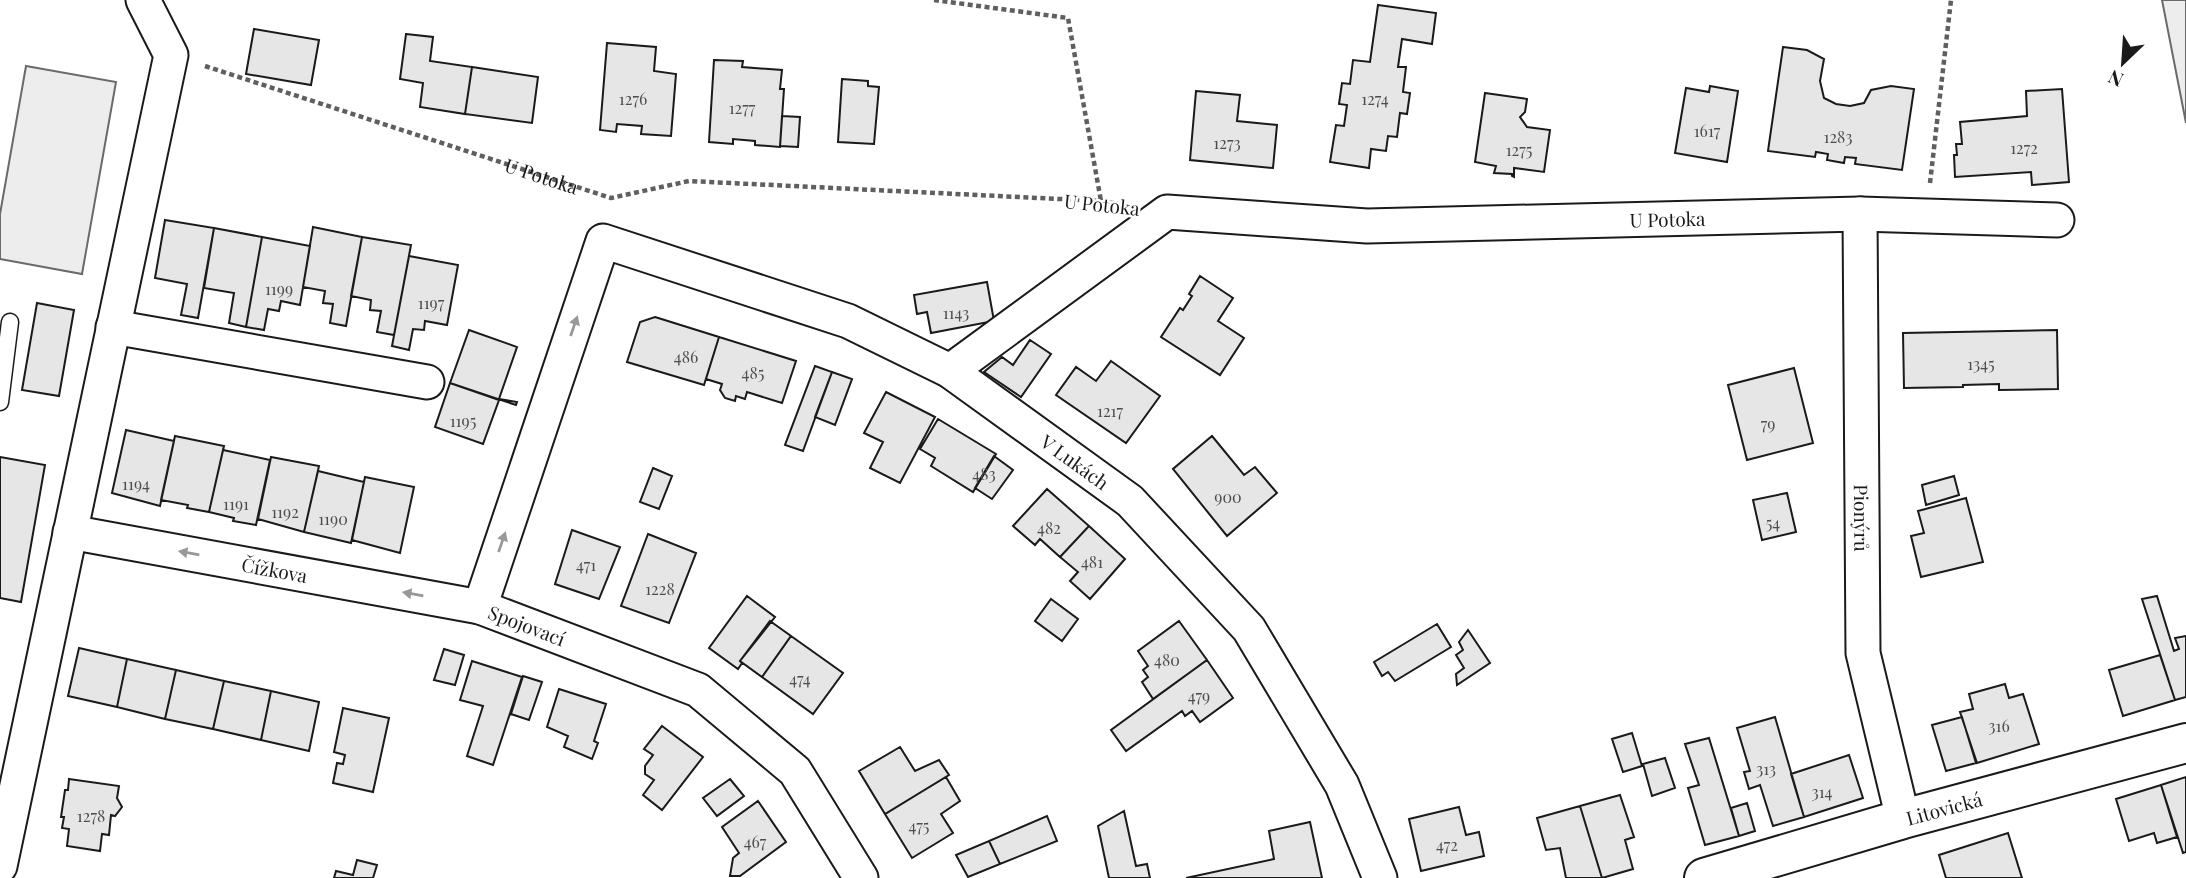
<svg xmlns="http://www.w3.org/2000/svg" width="2186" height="878" font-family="'Playfair Display',serif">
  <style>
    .green { fill: #ededed; stroke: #6a6a6a; stroke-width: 2 }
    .building { fill: #e6e6e6; stroke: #1a1a1a; stroke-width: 2 }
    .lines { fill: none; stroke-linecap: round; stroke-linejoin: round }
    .service-casing { stroke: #1a1a1a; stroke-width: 19 }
    .minor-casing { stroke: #1a1a1a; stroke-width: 37 }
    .tertiary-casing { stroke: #1a1a1a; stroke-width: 42 }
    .path { stroke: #5f5f5f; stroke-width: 4.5; stroke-dasharray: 5 3.5; stroke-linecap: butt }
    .service { stroke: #fff; stroke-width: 16 }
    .minor { stroke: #fff; stroke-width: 33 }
    .tertiary { stroke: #fff; stroke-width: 38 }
    .oneway { fill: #989898 }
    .labels { text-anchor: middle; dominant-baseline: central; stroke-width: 5; stroke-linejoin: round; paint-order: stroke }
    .number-label { font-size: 16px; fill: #4d4d4d }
    .street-label { font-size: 19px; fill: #1a1a1a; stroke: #fff }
  </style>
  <rect width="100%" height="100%" fill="#fff"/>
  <path class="green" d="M2162,0H2186V123Z
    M26,66L116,82L82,274L0,259V214Z"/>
  <path class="building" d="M1378,5L1436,13L1432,44L1402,39L1398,67H1406L1403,92L1410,93L1407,114L1400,113L1397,137L1388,136L1386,151L1371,149L1369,168L1330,162L1336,125L1344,126L1347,105L1339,104L1342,83L1350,84L1353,60L1370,62Z
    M254,29L319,40L311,85L246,74Z
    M406,34L433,37L430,61L472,67L465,114L420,107L423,83L400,79Z
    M607,43L656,47L654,71L676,74L671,136L641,134L642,126L617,124L616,132L600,130Z
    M1783,47L1807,50L1824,59L1820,81L1824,98L1836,104L1850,106L1864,103L1871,90L1891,86L1914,89L1902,170L1855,164L1856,158L1845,157L1844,163L1827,160L1828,154L1816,152L1815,157L1768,151Z
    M714,60L743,61L742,67L782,70L780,89H784L780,147L755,145V141L733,139V144L709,142Z
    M472,67L538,77L532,123L465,114Z
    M842,79L868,81V86L879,87L874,144L838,142Z
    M1710,86L1738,91L1727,162L1675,153L1686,88L1709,92Z
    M2062,89L2069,182L2032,185L2031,172L1955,177L1954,155H1957L1956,144H1962L1960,122L2027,116L2026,91Z
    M1196,91L1240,95L1237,121L1277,125L1273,168L1190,160Z
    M1485,93L1527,99L1525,112L1520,117L1527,127L1550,130L1544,172L1514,168V177L1512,176V174L1494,173L1496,166L1475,162Z
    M782,116L800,117L798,147L780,146Z
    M165,220L214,228L198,318L181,315L187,284L155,278Z
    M313,227L362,237L346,326L330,323L333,304L323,303L325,291L303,287Z
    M214,228L262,237L246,327L229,323L234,293L204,288Z
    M262,237L310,246L300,305L281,301L279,311L268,309L264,330L246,327Z
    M362,237L411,245L394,335L377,332L381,311L370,310L371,300L351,296Z
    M409,256L458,265L447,325L425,321L424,330L413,329L409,350L392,346Z
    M1200,276L1233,298L1218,321L1244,338L1220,375L1161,337L1180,308L1183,310L1192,296L1189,294Z
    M987,282L994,321L931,333L927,312L917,314L914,295Z
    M37,303L74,310L59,396L22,390Z
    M655,317L719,337L704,385L627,362L640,322Z
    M469,330L517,347L499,399L517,402L516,405L450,383Z
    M2057,330L2058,389L1999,390V384L1963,385V387L1904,388L1903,333Z
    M719,337L796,361L782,403L747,392L745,399L736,396L735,401L725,398L720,390L722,384L706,379Z
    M1030,340L1051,354L1021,397L984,372L1002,357L1013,365Z
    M1111,361L1160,396L1126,443L1056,395L1076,367L1096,381Z
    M815,366L832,372L803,451L785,445Z
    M1794,368L1813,443L1747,460L1728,385Z
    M832,372L852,379L835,425L815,417Z
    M450,383L499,400L483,444L435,427Z
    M886,392L935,417L900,483L870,468L883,442L864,433Z
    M938,419L996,454L973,492L931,466L935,458L920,449Z
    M126,430L174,441L160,506L112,493Z
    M175,436L224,446L209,512L187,508L188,505L161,500Z
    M1212,436L1244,475L1255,467L1277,493L1227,536L1173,469Z
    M223,450L270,460L256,525L233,521L234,518L209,512Z
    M994,456L1013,470L992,499L975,488Z
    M0,457L45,465L21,602L0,598Z
    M271,457L319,466L304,532L258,519Z
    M653,468L672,476L659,509L640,502Z
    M318,471L364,482L351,543L304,532Z
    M1954,476L1959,495L1926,505L1922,485Z
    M365,477L414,487L400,553L352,540Z
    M1047,489L1089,526L1060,557L1040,539L1035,545L1013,526Z
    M1787,493L1796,532L1762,540L1753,500Z
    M1966,498L1983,562L1921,577L1911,536L1924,533L1918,511Z
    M1089,526L1125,559L1090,599L1070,581L1078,572L1060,557Z
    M572,530L620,547L599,599L555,584Z
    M648,534L696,553L669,623L621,606Z
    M747,596L775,617L740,661L742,663L738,669L709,648Z
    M2157,596L2174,651L2179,649L2175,638L2186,636V697L2175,700L2142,599Z
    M1051,599L1078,619L1062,641L1035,621Z
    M770,621L791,636L762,677L740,661Z
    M1179,621L1207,660L1153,699L1142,682L1148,677L1143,670L1148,666L1138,651Z
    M1437,624L1451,647L1395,681L1388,672L1382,676L1374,662Z
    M1468,630L1490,663L1457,685L1456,674L1464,668L1456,655L1463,650L1459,642Z
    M791,636L843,673L813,714L762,677Z
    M79,648L127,659L117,707L68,696Z
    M444,649L464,655L455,685L434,680Z
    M2160,655L2175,700L2123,716L2109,670Z
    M127,659L176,670L165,719L117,707Z
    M1207,660L1233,698L1200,722L1192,711L1185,716L1182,711L1126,751L1111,730Z
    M472,661L522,677L493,765L467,756L483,706L460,700Z
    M176,670L224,681L213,729L165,719Z
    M523,676L542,682L529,720L511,714Z
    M224,681L271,691L261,740L213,729Z
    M2005,684L2009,698L2023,694L2039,744L1977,763L1960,712L1973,709L1969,694Z
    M559,689L606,704L594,741L598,743L592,759L564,747L568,736L547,727Z
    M271,691L319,702L309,751L261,740Z
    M343,708L389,718L373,792L333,783L337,763L343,764L345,755L334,752Z
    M1775,717L1804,817L1773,826L1760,785L1749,789L1744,772L1750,771L1737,728Z
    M1962,717L1976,763L1946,771L1932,725Z
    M662,726L703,757L662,810L643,795L654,780L645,774V766L653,755L644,749Z
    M1632,733L1642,766L1623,772L1612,739Z
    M1709,738L1739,836L1705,845L1688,788L1699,785L1685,744Z
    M900,747L915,771L939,760L949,775L885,814L859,771Z
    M1849,755L1863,798L1804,817L1791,774Z
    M1665,758L1675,788L1652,796L1643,764Z
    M946,777L960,801L941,814L953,833L912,858L885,814Z
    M2186,777V852L2183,853L2161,785Z
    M69,779L119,786L117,798L122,807L115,816L111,815L109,835L102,834L100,851L67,846L69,829L62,828L64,817H61L65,790H68Z
    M730,779L744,796L717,816L703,798Z
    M2161,785L2177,837L2157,843L2154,833L2129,841L2116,799Z
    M1620,795L1634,837L1625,840L1633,869L1602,878L1580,806Z
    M758,801L786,842L740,876H730L733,858L739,853L722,827Z
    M1747,803L1755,831L1739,836L1731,808Z
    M1580,806L1602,878H1566L1560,848L1546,850L1537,818Z
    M1459,807L1466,835L1479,832L1484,856L1421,871L1409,819Z
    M1124,811L1136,866L1147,864L1150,878H1109L1098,826Z
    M1047,816L1057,841L1000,864L989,841Z
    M1310,822L1322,878H1186L1274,859L1269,831Z
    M2008,833L2022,878H1946L1939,855Z
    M989,841L1000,864L968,877L956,855Z
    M357,860L377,865L373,878H334L336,871L353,875Z"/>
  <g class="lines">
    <defs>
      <path id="service" d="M0,402L10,322"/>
      <g id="minor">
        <path id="s2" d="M1860,214L1863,653L1903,819"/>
        <path d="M113,327L427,382"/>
        <path id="s3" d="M950,371L1167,212L1367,226L1860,214L2057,220"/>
        <path id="s4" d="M70,532L480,607L698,690L795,771L861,878"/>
        <path id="s5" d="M480,607L603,241L848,321L950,371L1130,501L1249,629L1342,785L1380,878"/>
        <path d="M0,866L171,55L143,0"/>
      </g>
      <g id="tertiary">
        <path id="s6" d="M1704,878L1903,819L2186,743"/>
      </g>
    </defs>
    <use href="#service" class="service-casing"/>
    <use href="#minor" class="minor-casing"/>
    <use href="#tertiary" class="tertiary-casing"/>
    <g class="path">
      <path d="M934,0L1068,18L1101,201"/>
      <path id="s1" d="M205,66L611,198L689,181L1101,201L1118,204"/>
      <path d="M1930,183L1951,0"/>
    </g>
    <use href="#service" class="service"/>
    <use href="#minor" class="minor"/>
    <use href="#tertiary" class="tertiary"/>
  </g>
  <defs><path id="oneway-solid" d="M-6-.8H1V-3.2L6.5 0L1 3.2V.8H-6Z" transform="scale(1.75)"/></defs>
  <g class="oneway">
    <use href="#oneway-solid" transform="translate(574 326) rotate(-71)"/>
    <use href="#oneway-solid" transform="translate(502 542) rotate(-71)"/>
    <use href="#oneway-solid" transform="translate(189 553) rotate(-170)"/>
    <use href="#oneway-solid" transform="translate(413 594) rotate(-170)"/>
  </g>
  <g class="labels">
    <g class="number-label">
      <text x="633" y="98">1276</text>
      <text x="1375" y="98">1274</text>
      <text x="742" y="107">1277</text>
      <text x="1707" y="130">1617</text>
      <text x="1838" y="136">1283</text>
      <text x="1227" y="142">1273</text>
      <text x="2024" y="147">1272</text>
      <text x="1519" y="149">1275</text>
      <text x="279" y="288">1199</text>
      <text x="431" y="302">1197</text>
      <text x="956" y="312">1143</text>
      <text x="686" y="356">486</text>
      <text x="1981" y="363">1345</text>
      <text x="753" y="372">485</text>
      <text x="1110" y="410">1217</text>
      <text x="463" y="420">1195</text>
      <text x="1768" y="423">79</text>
      <text x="984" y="473">483</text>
      <text x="136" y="483">1194</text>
      <text x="1228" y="496">900</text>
      <text x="236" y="503">1191</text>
      <text x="285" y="511">1192</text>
      <text x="333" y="518">1190</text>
      <text x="1773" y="522">54</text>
      <text x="1049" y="527">482</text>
      <text x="1092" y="561">481</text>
      <text x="586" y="564">471</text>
      <text x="660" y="588">1228</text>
      <text x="1167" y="659">480</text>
      <text x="800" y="678">474</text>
      <text x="1199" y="695">479</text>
      <text x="1999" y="725">316</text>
      <text x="1766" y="768">313</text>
      <text x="1822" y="791">314</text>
      <text x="91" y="815">1278</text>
      <text x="919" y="825">475</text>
      <text x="755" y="841">467</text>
      <text x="1447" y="844">472</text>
    </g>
    <g class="street-label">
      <text stroke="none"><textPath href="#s1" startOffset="354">U Potoka</textPath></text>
      <text transform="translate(1102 204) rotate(6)">U Potoka</text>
      <text stroke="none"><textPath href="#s3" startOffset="770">U Potoka</textPath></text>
      <text stroke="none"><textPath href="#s5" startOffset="912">V Lukách</textPath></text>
      <text stroke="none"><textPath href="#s2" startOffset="304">Pionýrů</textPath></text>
      <text stroke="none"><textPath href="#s4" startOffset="208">Čížkova</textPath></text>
      <text stroke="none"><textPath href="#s4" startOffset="467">Spojovací</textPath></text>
      <text stroke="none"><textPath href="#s6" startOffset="250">Litovická</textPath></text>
    </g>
  </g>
  <g transform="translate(2123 63) rotate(205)" stroke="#ffffff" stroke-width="5" paint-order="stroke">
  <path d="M0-5L12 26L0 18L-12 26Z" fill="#1a1a1a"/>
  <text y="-10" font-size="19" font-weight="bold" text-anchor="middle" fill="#1a1a1a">N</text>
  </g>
</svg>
